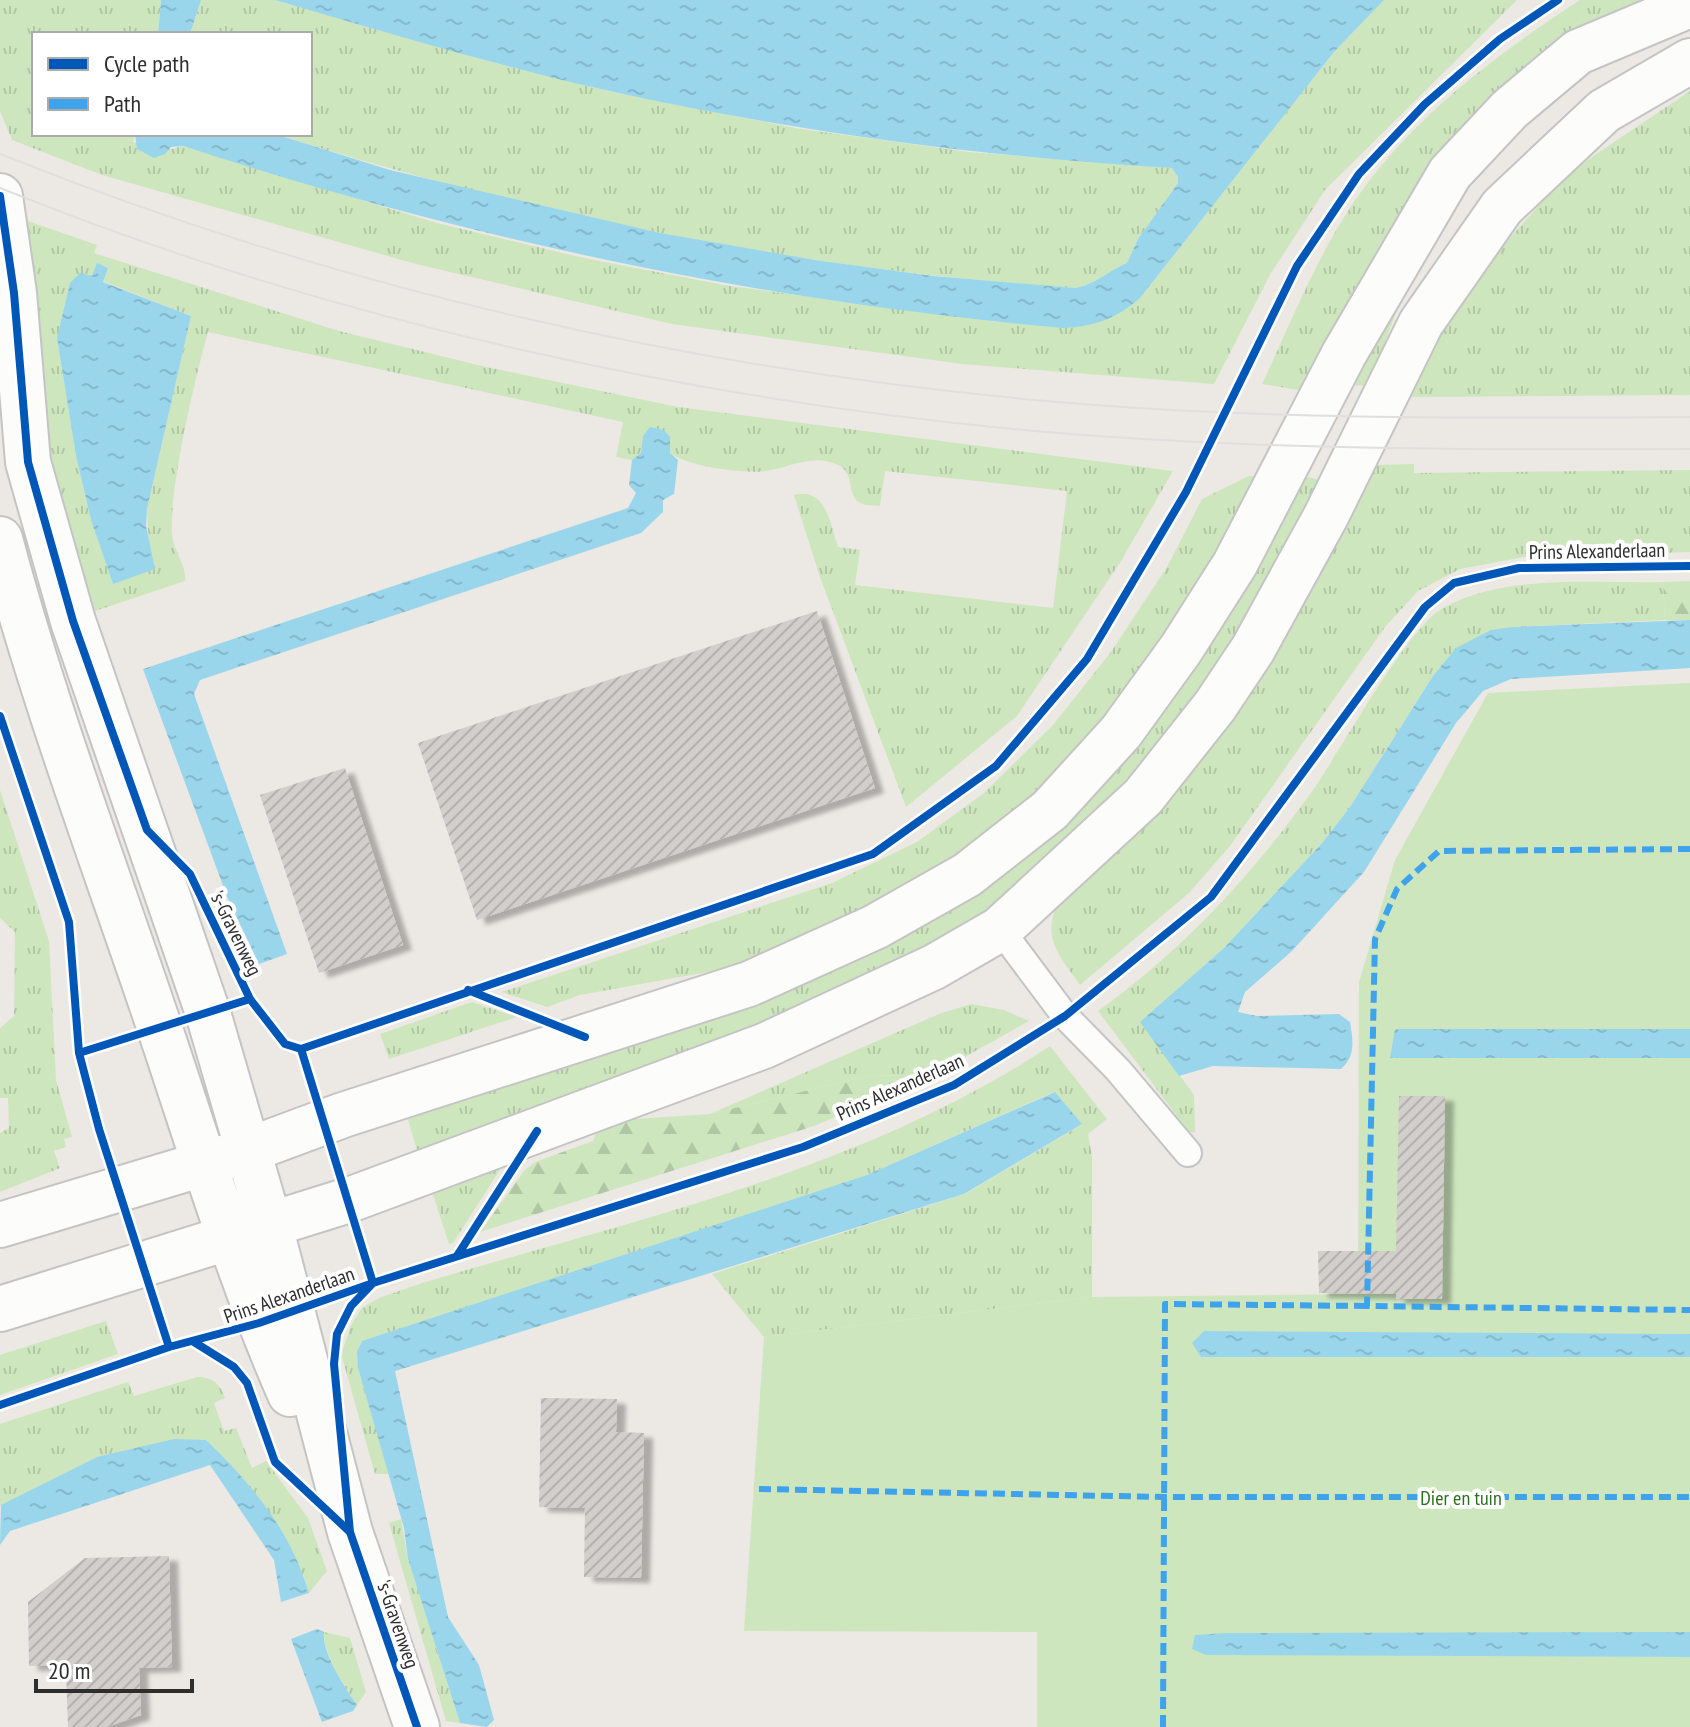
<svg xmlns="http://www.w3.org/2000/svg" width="1690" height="1727" font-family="'PT Sans Narrow',sans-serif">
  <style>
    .grass { fill: url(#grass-tufts); fill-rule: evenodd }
    .forest { fill: url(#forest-firs) }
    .garden { fill: #cee6be }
    .water { fill: url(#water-ripples) }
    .building { fill: url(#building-hatch); filter: url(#shadow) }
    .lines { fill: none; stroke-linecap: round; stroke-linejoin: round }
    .service-casing { stroke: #c5c4c5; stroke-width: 30 }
    .minor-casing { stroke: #c5c4c5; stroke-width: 48 }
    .secondary-casing { stroke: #c5c4c5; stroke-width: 48 }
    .service { stroke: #fcfcfb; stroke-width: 26 }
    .minor { stroke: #fcfcfb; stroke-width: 44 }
    .secondary { stroke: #fcfcfb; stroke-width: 44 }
    .tram { stroke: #dfdfe1; stroke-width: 2 }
    .quiet { stroke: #3ea3eb; stroke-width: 6; stroke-dasharray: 12 6; stroke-linecap: butt }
    .cycleway-casing { stroke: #fff; stroke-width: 13 }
    .cycleway { stroke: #0057b8; stroke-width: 8 }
    .labels { text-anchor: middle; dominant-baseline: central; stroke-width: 8; stroke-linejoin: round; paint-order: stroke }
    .street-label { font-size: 20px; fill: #2e2e2e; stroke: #fff }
    .park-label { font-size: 20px; fill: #2c6e1b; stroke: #fff }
  </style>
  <defs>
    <pattern id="grass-tufts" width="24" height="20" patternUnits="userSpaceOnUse" patternTransform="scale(2)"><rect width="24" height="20" fill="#cee6be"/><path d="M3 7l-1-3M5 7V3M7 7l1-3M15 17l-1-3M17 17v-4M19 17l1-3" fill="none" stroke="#b1c6a4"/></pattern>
    <pattern id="forest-firs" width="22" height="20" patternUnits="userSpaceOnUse" patternTransform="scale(2)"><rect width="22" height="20" fill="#cee6be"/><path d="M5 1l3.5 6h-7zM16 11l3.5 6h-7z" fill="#b1c6a4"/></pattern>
    <pattern id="water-ripples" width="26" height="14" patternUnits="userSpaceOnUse" patternTransform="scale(2)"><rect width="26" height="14" fill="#99d6ec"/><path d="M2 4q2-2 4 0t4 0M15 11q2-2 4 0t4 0" fill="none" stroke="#84b8cb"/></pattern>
    <pattern id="building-hatch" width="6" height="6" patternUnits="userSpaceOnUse" patternTransform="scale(2)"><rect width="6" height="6" fill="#d1cecb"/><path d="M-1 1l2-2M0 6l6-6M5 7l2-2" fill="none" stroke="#b4b1af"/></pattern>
    <filter id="shadow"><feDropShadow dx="9" dy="5" stdDeviation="2" flood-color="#0004"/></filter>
  </defs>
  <rect width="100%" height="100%" fill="#ece8e4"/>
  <path class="grass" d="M0,0H161L158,34H34V134H135L133,142L168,150L183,146L437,223L584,258L724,285L998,322L1140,298L1334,52L1384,0H1517L1325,190L1271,273L1214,384L962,364L672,324L416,264L102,175L12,140L0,111Z
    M201,0H275L506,66L613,92L801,129L969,152L1172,168L1179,177L1178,183L1138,239L1127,263L1096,283L1075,288C803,270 535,216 275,134H310V34H190Z
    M1580,0H1666L1401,215L1376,252L1305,391L1262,384C1288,329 1311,271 1343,219C1400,126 1490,59 1580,0Z
    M1690,91V395L1404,397L1473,279L1568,173Z
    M25,220L97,245L94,253L339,331L486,367L678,407L1173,471L1121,561L1017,716L906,807L820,577L794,495C826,487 830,523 838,547L860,550L855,585L1053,608L1067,491L885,471L880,506C873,505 861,506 856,500C845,485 858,467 825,461C807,457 783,469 765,471C743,474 686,466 670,453V437L643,436L641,453L632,460L616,457L623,422L208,332C195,379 169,487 172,534C173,551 187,565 185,581L95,611L48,454ZM98,264L108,268L103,281L191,316L147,509L148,542L91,520L76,456L57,338L80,273L92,277Z
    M1402,296L1369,386L1349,385Z
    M1414,464V473L1690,470V552L1524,557L1460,569L1418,591L1385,627L1230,846L1189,893L1080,985C1062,959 1041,939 1057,906L1373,465Z
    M1249,476H1259L1168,642L1069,766L954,867L746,965L580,995L547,1007L502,992L832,883L917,842L984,793L1053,725L1111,652L1167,567L1202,499Z
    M1301,476L1323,480L1280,567L1189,717L1042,872L948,940L842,992L419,1157L406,1113L782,990L892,943L979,890L1141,740L1170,703L1200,656Z
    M1663,582L1665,620L1513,627L1433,676L1350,807L1323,842L1224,948L1141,1022L1194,1095L1195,1132H1189L1098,1011C1182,951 1253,874 1313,790C1341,750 1408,627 1443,608C1506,573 1593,584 1663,582Z
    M0,790L49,941L56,1080L72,1137L64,1139L66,1147L54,1151L60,1168L0,1192V1133L9,1128L8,1098H0V1028L14,1016L15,932L0,918Z
    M472,1002L517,1017L389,1059L380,1034Z
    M971,1004L1004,1010L1029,1021L929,1077L871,1075L710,1114L939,1014Z
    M1050,1046L1107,1119L1088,1134L1092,1157V1297L764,1337L712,1274L965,1194L1081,1125L1054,1092L867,1175L358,1368L389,1474H375L342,1357L343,1349L352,1323L362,1308L379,1298L422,1283C634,1220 863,1170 1050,1046Z
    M505,1162L453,1243L449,1244L431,1188Z
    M106,1321L118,1354L0,1395V1355Z
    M197,1377C213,1377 220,1384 225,1398L214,1403L224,1431L236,1428L252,1468L266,1461L308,1518L327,1571L309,1593L303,1575L206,1440L97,1457L0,1506V1424L128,1382L134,1396Z
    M401,1519L408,1559L460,1723L446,1721L389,1523Z
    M324,1632L350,1638L366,1692L357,1705C346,1689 322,1652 324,1632Z"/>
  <path class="forest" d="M1690,581V620H1665L1663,582Z
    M871,1075L929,1077L814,1126L480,1232L524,1171L535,1162L593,1141L598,1127L621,1120L710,1114Z"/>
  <path class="garden" d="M1690,683V1727H1037V1632L744,1631L764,1337L1092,1297L1358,1294L1359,982L1395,860L1488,693Z"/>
  <path class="water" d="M161,0H201L190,34H158Z
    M275,0H1384L1334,52L1140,298C1116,319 1093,327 1062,328C755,300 476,241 183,146L171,147L165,154L154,158L137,149L135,134H275L390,170L660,233L815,260L933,276L1075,288C1096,285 1109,270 1127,263L1138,239L1178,183V177L1172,168C984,157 798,132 614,92C500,67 388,33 275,0Z
    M97,263L108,268L103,282L191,316L147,509L146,526L155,569L113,584L91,520L76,456L57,338L70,283L80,273L92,276Z
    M650,427L664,430L670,437V453L678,460L674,494L663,500V512L641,533L200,680L194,694L287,954L259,964L228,899L143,669L628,508L636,493L629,485L632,460L641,453L643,436Z
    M1690,620V668L1511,679L1483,691L1456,723L1364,872L1292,951L1245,992L1238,1012L1257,1016L1339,1014L1350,1022C1353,1040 1356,1056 1341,1069L1213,1066L1179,1076L1140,1022L1224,948L1323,842L1350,807L1433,676L1456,648L1491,630L1513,627Z
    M1395,1029H1690V1058H1390Z
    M1055,1092L1082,1124L964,1194L395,1371L448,1617L479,1665L494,1720L487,1727L460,1723L408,1559L404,1528L358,1368L357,1352L362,1341L867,1175Z
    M1204,1331L1690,1334V1357H1201L1192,1343Z
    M174,1439L206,1440C252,1484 290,1530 309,1593L281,1602L274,1560L210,1465L10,1531L0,1545L1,1505L97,1457Z
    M317,1629L324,1632C321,1652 346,1689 357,1705L353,1711L322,1722L291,1639Z
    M1690,1632V1657L1206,1655L1192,1649L1195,1635L1226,1633Z"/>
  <path class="building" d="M817,611L875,788L477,920L418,743Z
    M345,768L403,945L319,973L260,795Z
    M1399,1096H1445L1442,1299H1396V1294L1319,1293L1318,1251H1396Z
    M541,1398L617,1399L616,1432L644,1433L641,1578L584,1577L585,1508L539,1507Z
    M169,1556L172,1667L139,1668L141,1715L107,1727H68L66,1670L61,1671V1665L29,1666L28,1602L85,1558Z"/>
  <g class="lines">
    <defs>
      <path id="service" d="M1000,929L1065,1016L1118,1070L1188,1153"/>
      <path id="minor" d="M0,196L14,293L28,462L73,621L208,1013L270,1226L350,1532L417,1727
        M0,539C44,705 105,866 160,1029C201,1151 238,1275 290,1394"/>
      <path id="secondary" d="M0,1225L246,1151L343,1115L749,984L875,927L967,875L1050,810L1121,732L1181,649L1235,564L1344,354L1450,173L1510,109L1578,52L1690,5
        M0,1309L349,1200L764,1046L934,967L1000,929L1143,797L1215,706L1253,649L1326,516L1421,323L1502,207L1604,111L1690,61"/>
    </defs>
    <use href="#service" class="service-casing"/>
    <use href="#minor" class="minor-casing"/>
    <use href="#secondary" class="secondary-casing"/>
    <use href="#service" class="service"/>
    <use href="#minor" class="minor"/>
    <use href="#secondary" class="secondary"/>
    <path class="tram" d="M0,154C337,289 696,371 1058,402C1268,420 1480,418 1690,417
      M0,188C329,321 705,404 1059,433C1268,450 1480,450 1690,449"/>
    <path class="quiet" d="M1690,849L1439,851L1397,889L1375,939L1367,1306L1690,1310
      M759,1489L1164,1497H1690
      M1163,1727L1165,1304L1367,1306"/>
    <defs>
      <path id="cycleway" d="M0,196L14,293L28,462L73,621L147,830L190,874L250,999L285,1044L301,1049
        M0,716L69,922L79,1053L99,1129L169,1347
        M468,990L585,1037
        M301,1049L873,854L996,766L1087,659L1186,492L1297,266L1359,174L1425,104L1500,39L1558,0
        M301,1049L373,1283L351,1306L337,1334L334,1364L350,1532L417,1727
        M79,1053L250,999
        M457,1256L537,1131
        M194,1342L234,1367L247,1383L275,1462L350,1532
        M0,1405L169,1347L259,1323L373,1283L803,1147L954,1085L1065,1016L1211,897L1425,607L1454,583L1519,568L1690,566"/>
    </defs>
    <use href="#cycleway" class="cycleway-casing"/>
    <use href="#cycleway" class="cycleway"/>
  </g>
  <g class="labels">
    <g class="street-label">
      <text transform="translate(1597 551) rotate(-1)">Prins Alexanderlaan</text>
      <text transform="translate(236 933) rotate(64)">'s-Gravenweg</text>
      <text transform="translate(900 1087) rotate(-24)">Prins Alexanderlaan</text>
      <text transform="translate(289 1295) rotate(-19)">Prins Alexanderlaan</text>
      <text transform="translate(398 1624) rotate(71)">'s-Gravenweg</text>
    </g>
    <g class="park-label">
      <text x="1461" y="1498">Dier en tuin</text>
    </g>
  </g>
  <rect x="32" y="32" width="280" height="104" fill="#ffffff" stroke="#ababab" stroke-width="2"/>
  <rect x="48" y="58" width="40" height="12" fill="#0057b8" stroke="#ababab" stroke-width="2"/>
  <text x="104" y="72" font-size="24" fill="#2e2e2e">Cycle path</text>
  <rect x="48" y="98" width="40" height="12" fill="#3ea3eb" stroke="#ababab" stroke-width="2"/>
  <text x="104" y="112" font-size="24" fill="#2e2e2e">Path</text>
  <path d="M36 1679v12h156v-12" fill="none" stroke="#2e2e2e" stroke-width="4"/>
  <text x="48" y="1679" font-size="24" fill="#2e2e2e" stroke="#ffffff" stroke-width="6" paint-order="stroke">20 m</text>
</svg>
